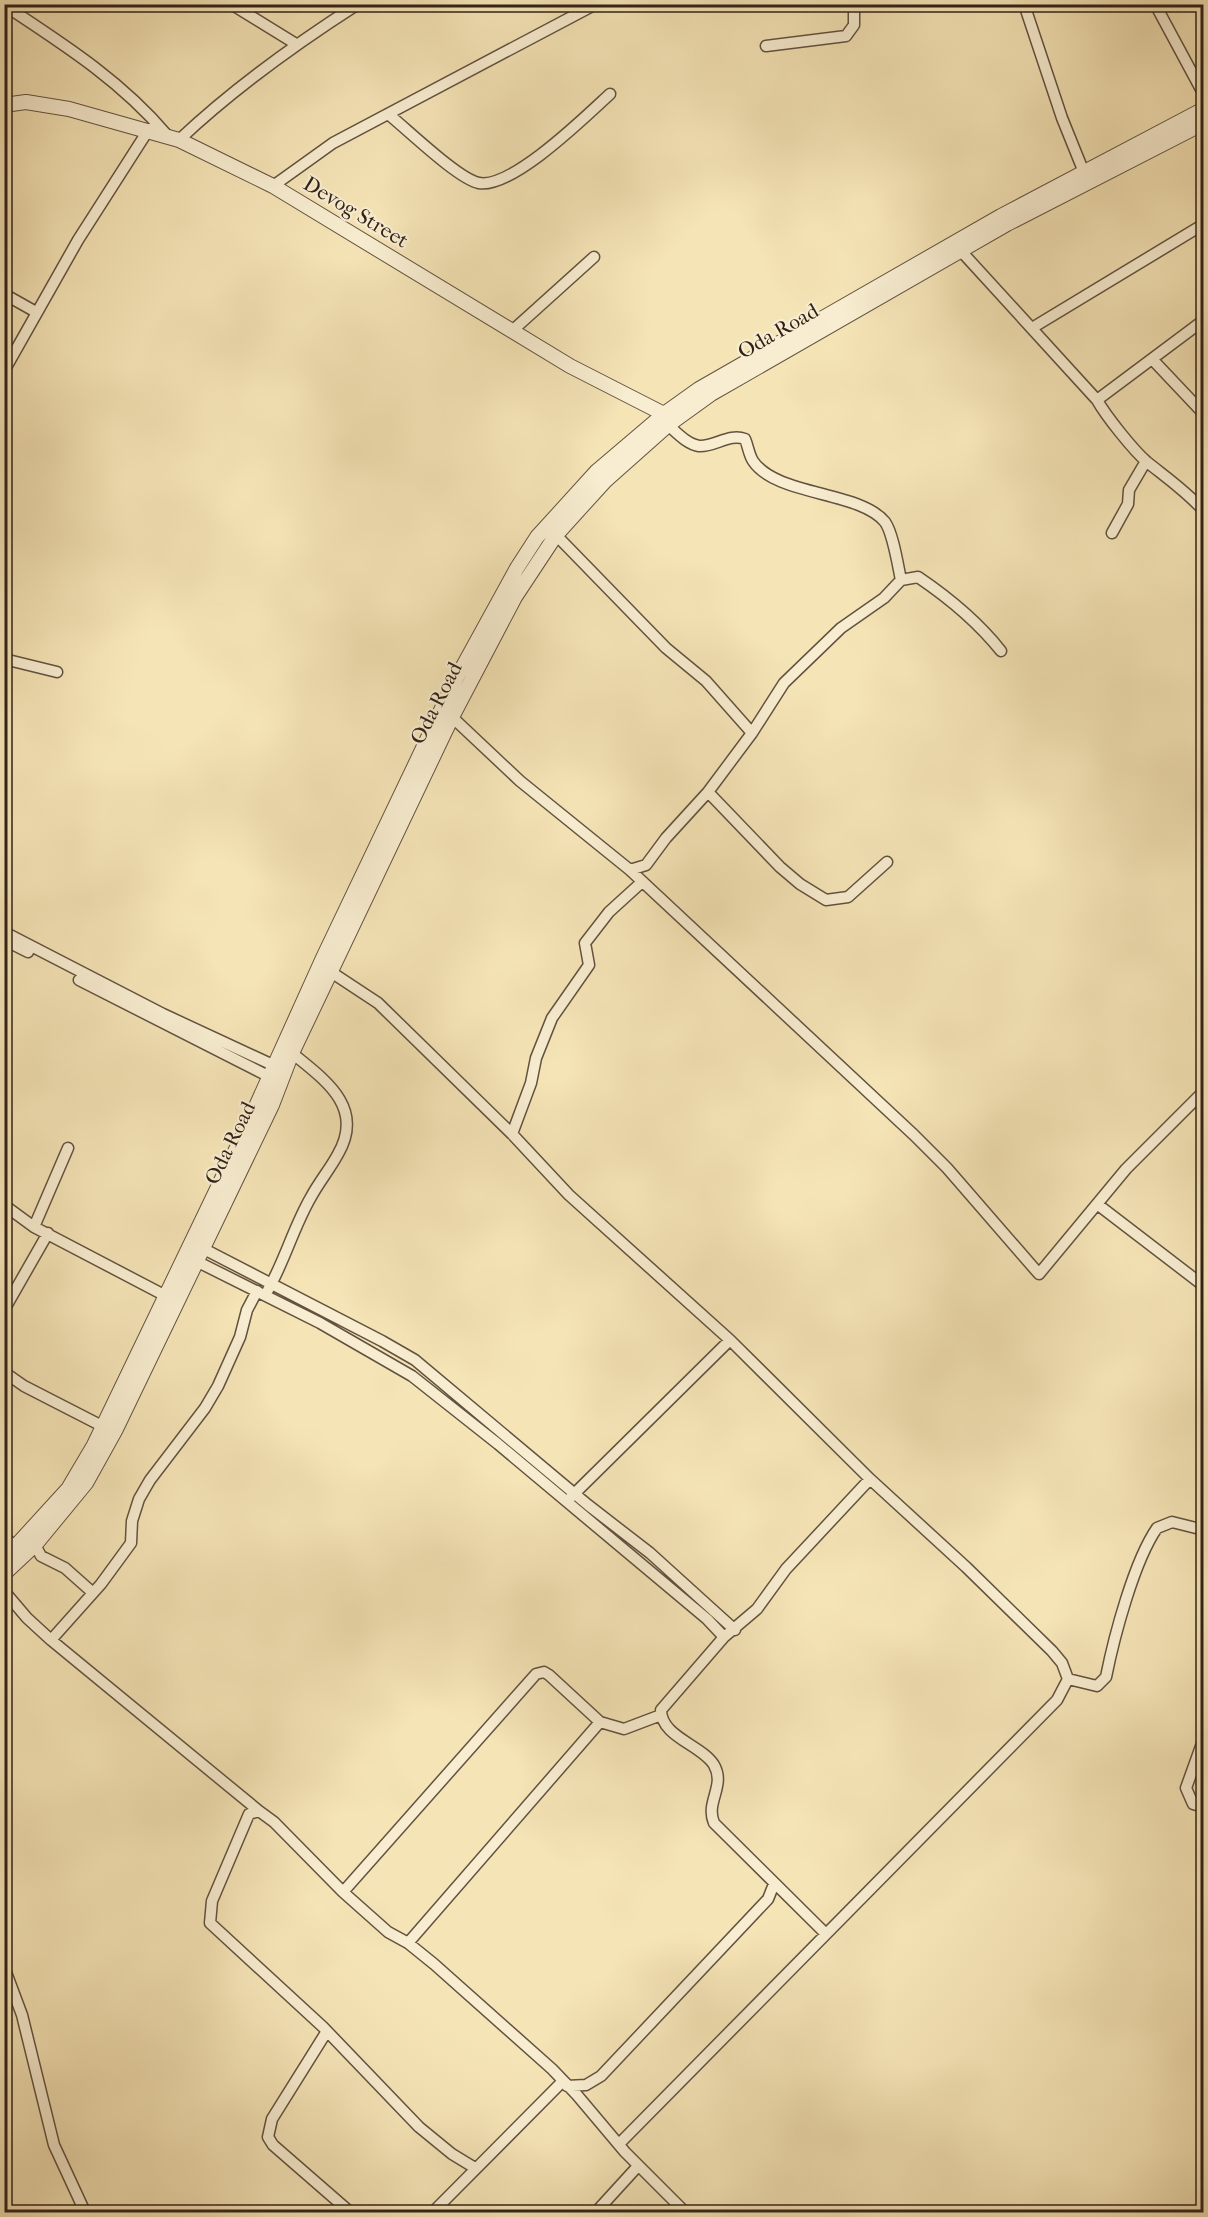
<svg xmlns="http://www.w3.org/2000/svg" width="1208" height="2217" font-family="'IM FELL French Canon',serif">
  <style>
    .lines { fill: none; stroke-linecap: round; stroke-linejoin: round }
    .minor-casing { stroke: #625240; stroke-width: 13 }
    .tertiary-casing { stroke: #625240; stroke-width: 16 }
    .minor { stroke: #f8edd0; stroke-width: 10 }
    .tertiary { stroke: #f8edd0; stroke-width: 14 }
    .labels { text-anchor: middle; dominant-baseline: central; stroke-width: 4.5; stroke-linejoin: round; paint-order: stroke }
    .street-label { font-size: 21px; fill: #312219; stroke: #f8edd0 }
  </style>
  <rect width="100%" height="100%" fill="#f5e4b6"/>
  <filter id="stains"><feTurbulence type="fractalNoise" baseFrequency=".00333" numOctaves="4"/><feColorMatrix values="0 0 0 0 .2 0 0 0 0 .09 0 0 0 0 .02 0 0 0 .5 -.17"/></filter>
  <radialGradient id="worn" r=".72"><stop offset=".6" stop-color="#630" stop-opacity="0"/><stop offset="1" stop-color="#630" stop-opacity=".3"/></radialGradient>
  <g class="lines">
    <defs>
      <path id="minor" d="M231,4L296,44
        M1024,4L1062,118L1083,170
        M1155,4L1204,95
        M4,5C63,44 120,80 166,134
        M766,46L846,36L854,25V4
        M388,114C407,129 458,179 479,183C512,189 586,116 610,94
        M179,140C234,88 294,45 358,4
        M273,186L333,143L596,4
        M961,251L1097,400L1204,320
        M4,294L36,312
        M1032,328L1204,224
        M512,331L594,257
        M1152,359L1204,414
        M4,371L78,240L149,129
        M1097,400C1106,416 1133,450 1147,462C1167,478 1186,491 1204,511
        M668,425C677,433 687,444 699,446C715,447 729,433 745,439C748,446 749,455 753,461C776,496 860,491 885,522C893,533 898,566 901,580
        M1112,533L1128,504L1129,490L1146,461
        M556,535L666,648L706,681L752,733
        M4,659L57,672
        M452,717L520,781L630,870L914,1135L947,1168L1039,1274L1126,1169L1204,1091
        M708,792L780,867L800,884L826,900L848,897L887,862
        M630,870L646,865L666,838L708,792L752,733L784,683L841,628L884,598L901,580L918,577C949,598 978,622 1001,651
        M4,932L163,1014L275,1066
        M4,940L28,952
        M331,972L378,1003L512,1134L569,1195L730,1340L870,1479L966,1567L1052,1651L1062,1663L1068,1679L1057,1700L619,2144
        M79,980L270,1077
        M512,1134L531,1083L536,1058L552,1018L589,965L585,943L609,912L642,882
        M1097,1204L1204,1286
        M4,1205L34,1227L164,1295
        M34,1227L68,1148
        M202,1248L382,1341L415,1360L588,1505L650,1553L735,1630
        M196,1261L320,1323L412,1376L498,1444L707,1619L724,1637
        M268,1290C285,1260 294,1226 311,1197C319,1182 330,1169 338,1154C365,1107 325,1080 292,1053
        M4,1310L48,1233
        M4,1372L24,1386L102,1426
        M571,1497L730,1340
        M4,1537L16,1547
        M35,1545L41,1556L65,1568L92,1592
        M4,1591L27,1618L51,1640L259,1811
        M51,1640L101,1584L131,1543L132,1521L139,1499L150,1480L205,1408L218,1386L240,1337L247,1310L257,1291
        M1068,1679L1097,1686L1106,1677C1114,1637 1134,1561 1157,1528L1172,1522L1204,1530
        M1204,1738L1186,1788L1193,1804L1204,1807
        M343,1892L536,1674L544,1672L549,1675L600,1722L624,1729L661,1715
        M826,1934L714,1823C705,1802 726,1786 714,1765C702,1745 661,1737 661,1710L724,1637L757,1609L786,1569L870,1479
        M408,1943L600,1722
        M4,1967L22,2015L54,2145L85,2212
        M327,2031L272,2119L268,2137L273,2145L350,2212
        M567,2086L586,2085L601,2076L768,1899L774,1884
        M475,2168L452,2154L419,2127L323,2027L210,1923L212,1901L249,1814L259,1811L274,1822L343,1892L388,1932L408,1943L434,1964L552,2069L577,2095L625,2152L685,2212
        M433,2212L562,2082
        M596,2212L638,2166"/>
      <path id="tertiary" d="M4,105L26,102L69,109L179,140L273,186L570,366L664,414
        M4,1559L68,1489L94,1445L244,1133L323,958L456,679L517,568L537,537L597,471L664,414L699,389L1001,216L1204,109
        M4,1574L35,1545L86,1483L116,1429L272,1105L292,1053L452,717L515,597L556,535L605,481L668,425L711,394L1007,224L1204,123"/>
    </defs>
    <use href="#minor" class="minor-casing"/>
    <use href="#tertiary" class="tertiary-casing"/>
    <use href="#minor" class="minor"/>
    <use href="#tertiary" class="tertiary"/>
  </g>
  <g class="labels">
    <g class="street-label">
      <text transform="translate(356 212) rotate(31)">Devog Street</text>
      <text transform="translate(778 331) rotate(-30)">Oda Road</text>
      <text transform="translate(436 703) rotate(-63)">Oda Road</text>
      <text transform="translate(230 1143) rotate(-64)">Oda Road</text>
    </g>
  </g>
  <rect width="1208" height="2217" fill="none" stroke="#f5e4b6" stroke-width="24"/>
  <rect x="6" y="6" width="1196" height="2205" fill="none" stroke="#312219" stroke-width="3"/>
  <rect x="12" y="12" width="1184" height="2193" fill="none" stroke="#312219" stroke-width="1.5"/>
  <rect width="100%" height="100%" filter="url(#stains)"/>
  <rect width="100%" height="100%" fill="url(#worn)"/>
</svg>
